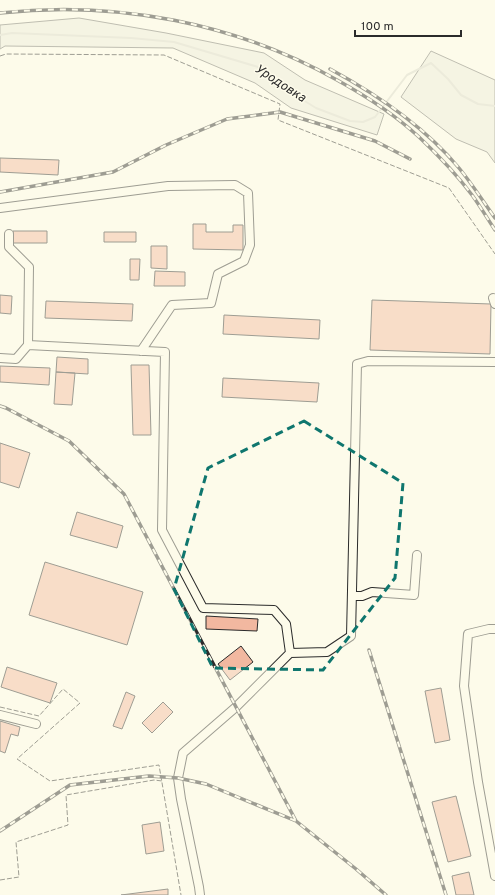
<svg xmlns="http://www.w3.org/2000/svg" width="495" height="895" font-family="Overpass,sans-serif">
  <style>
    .green { fill: #ecebdb; stroke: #74746e }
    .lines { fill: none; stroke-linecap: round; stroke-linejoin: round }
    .stream { stroke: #d8d7c9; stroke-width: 2 }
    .building { fill: #f2b8a0; stroke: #2b2b2b }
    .minor-casing { stroke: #2b2b2b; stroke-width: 10 }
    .minor { stroke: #fdfbea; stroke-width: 8 }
    .rail-casing { stroke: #2b2b2b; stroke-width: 3.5 }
    .rail { stroke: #fdfbea; stroke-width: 2; stroke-dasharray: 6; stroke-linecap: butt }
    .fence { stroke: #2b2b2b; stroke-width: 1; stroke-dasharray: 5 2; stroke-linecap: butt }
    .marked { fill: none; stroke: #0f766e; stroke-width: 3; stroke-dasharray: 8 5; stroke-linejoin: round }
    .labels { text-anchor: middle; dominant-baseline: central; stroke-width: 3; stroke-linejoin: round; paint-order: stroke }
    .water-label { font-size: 13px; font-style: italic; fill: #2b2b2b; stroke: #fdfbea }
  </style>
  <rect width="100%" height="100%" fill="#fdfbea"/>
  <path class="green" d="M79,18L166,33L264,53L305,80L384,114L377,135L291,108L255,83L173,48L5,46L0,49V25Z
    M431,51L495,80V163L487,152L456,139L401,97Z"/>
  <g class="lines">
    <path class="stream" d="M0,35L12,33L131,38L174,42L258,67L295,95L316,108L350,121L363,122L375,117L407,75L431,63L448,79L461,95L478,104L495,106"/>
  </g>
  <path class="building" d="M0,158L59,160L58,175L0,172Z
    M193,224H206V232H233V225H243V250L193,249Z
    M13,231H47V243H13Z
    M104,232H136V242H104Z
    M151,246H167V269L151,268Z
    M130,259H140L139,280H130Z
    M155,271L185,272V286H154Z
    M0,295L12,296L11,314L0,313Z
    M372,300L491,304L490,354L370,350Z
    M46,301L133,304L132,321L45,318Z
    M224,315L320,320L319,339L223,334Z
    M57,357L88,359V374L56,372Z
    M131,365H149L151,435H133Z
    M0,366L50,368L49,385L0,382Z
    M56,372L75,373L72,405L54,404Z
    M223,378L319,383L317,402L222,397Z
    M0,443L30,453L19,488L0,482Z
    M77,512L123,526L117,548L70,535Z
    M45,562L143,592L127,645L29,615Z
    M206,616L258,619L257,631L206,629Z
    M241,646L253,662L230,680L218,664Z
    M7,667L57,683L50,703L1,687Z
    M441,688L450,740L435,743L425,691Z
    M126,692L135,696L122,729L113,726Z
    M163,702L173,712L152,733L142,723Z
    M0,721L20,727L18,736L11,734L5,753L0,751Z
    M456,796L471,856L448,862L432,802Z
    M160,822L164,851L146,854L142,825Z
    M469,872L474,895H456L452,876Z
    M168,889V895H121Z"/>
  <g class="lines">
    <defs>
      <path id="minor" d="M0,208L168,186L235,185L248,193L250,245L244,261L218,274L211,303L172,305L141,351
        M9,234V247L29,267L28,345
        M493,298L495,304
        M0,358L16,359L28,345L165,352L162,530L203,608L274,610L286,624L290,653
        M352,596H362L372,592L414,595L417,555
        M495,629H489L468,634L464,686L478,782L495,876
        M0,715L36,724
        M200,895L199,887L181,799L178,778L183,753L236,707L290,653L327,652L351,636L357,364L368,361L495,362"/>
    </defs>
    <use href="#minor" class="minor-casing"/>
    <use href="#minor" class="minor"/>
    <defs>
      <path id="rail" d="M0,13C116,0 236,23 337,80C366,96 394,114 419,137C437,154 457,175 472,195C480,206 487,218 495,230
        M330,69C378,95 424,126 459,168C472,184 483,201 495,218
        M0,192L113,172L166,145L227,119L280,112L375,141L410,159
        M0,406L6,408L69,441L124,494L296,821
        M369,650L446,895
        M0,831L70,785L149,776L178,778L206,784L296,821L356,869L386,895"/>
    </defs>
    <use href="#rail" class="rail-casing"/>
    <use href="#rail" class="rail"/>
    <path class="fence" d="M0,56L6,54L164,55L280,104L278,120L449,188L495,254
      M0,707L39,716L63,689L80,703L17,759L50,781L159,765L181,895
      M0,880L19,877L16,842L68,825L66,795L154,780L162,781"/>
  </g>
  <path d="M0 0H495V895H0ZM304,421L403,483L395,578L323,670L213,668L174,589L208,468Z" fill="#fdfbea" fill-opacity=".55" fill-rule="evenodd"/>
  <path class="marked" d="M304,421L403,483L395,578L323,670L213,668L174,589L208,468Z"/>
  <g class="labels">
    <g class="water-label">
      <text transform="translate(280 84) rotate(33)">Уродовка</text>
    </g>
  </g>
  <path d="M355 30v6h106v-6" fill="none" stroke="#2b2b2b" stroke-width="2"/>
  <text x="361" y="30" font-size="12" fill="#2b2b2b" stroke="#fdfbea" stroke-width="3" paint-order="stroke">100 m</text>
</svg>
